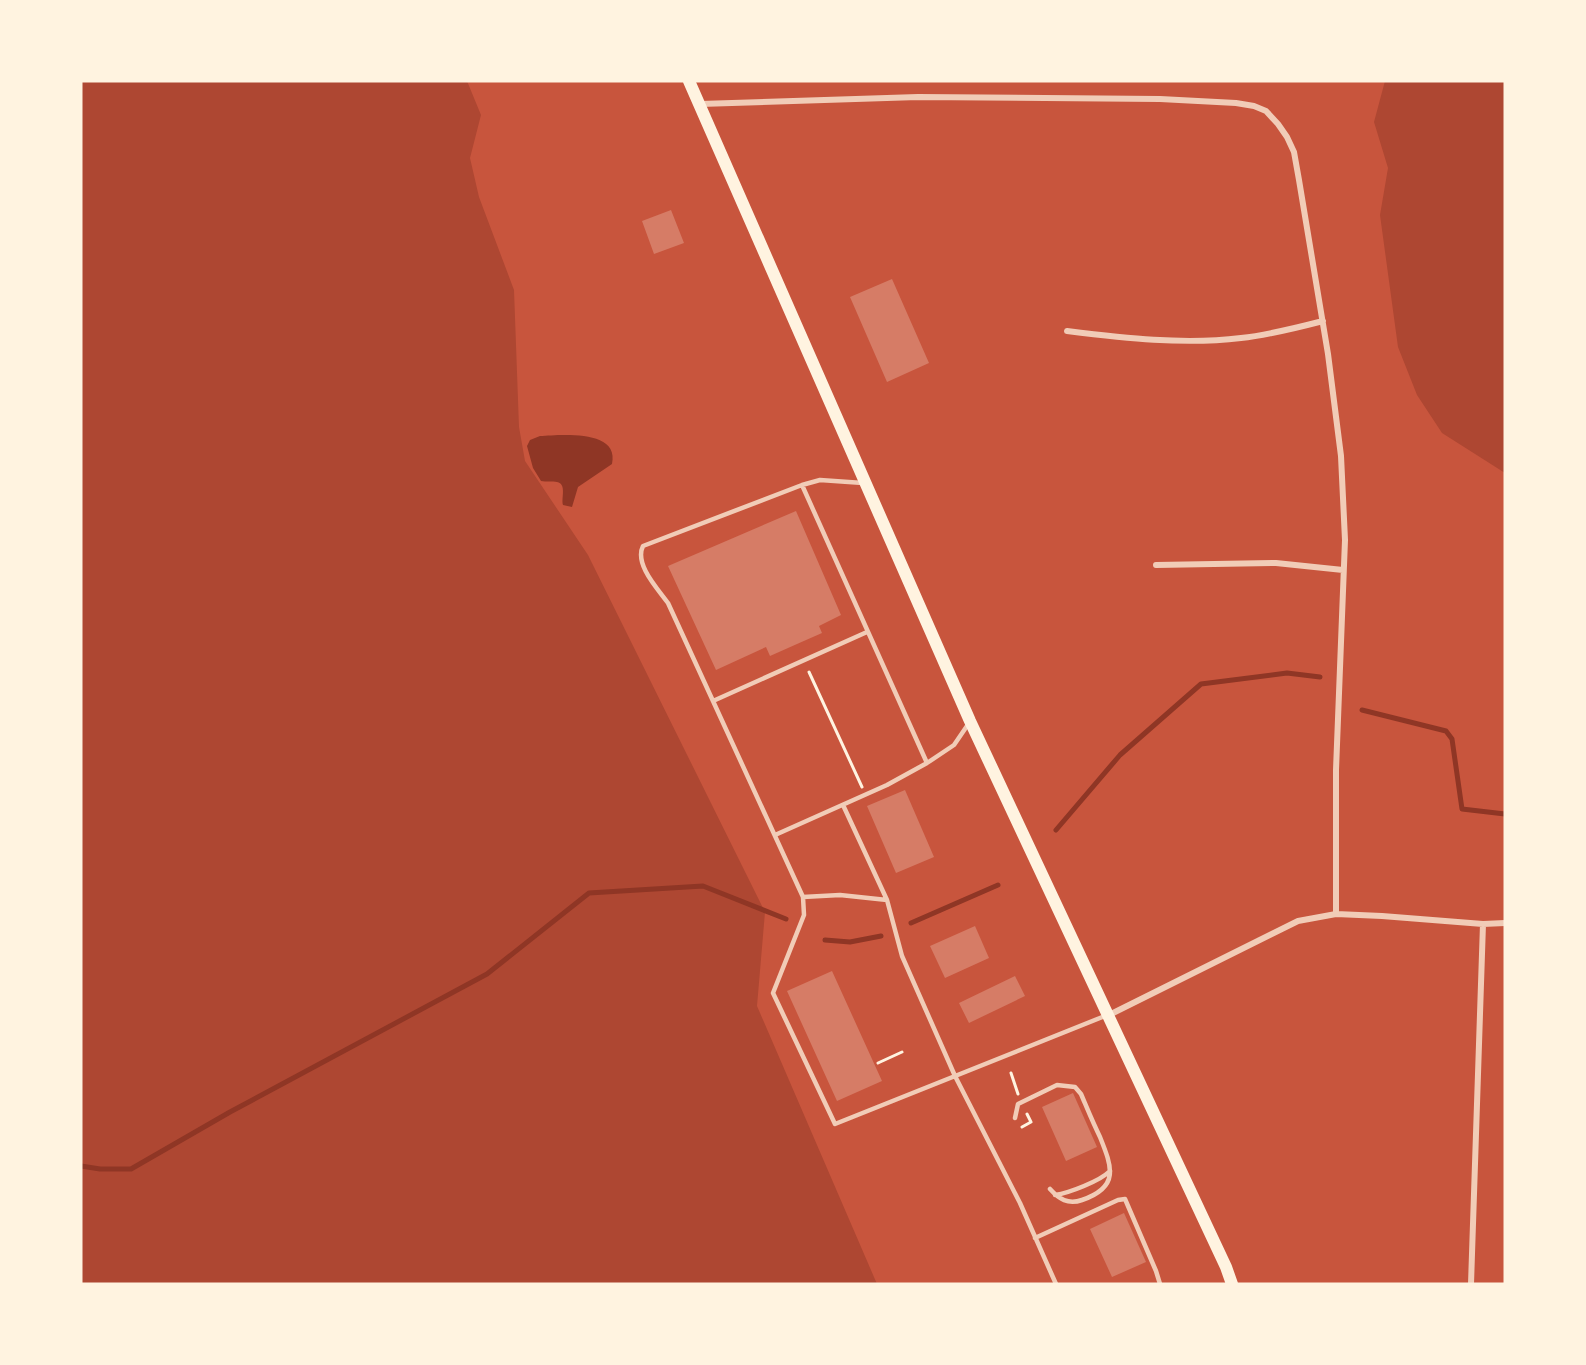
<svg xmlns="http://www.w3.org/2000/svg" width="1586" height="1365" font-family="'Roboto Serif',serif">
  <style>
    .green { fill: #ae4732 }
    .water { fill: #8f3625 }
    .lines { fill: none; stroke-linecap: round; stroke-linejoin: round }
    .stream { stroke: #8f3625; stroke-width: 5 }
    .building { fill: #d67c66 }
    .path { stroke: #fff3e0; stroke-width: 3 }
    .service { stroke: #f1ccb7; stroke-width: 4.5 }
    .minor { stroke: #f1ccb7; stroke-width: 6 }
    .secondary { stroke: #fff3e0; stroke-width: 12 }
  </style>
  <rect width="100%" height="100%" fill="#c8553d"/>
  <path class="green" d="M81,81H467L481,115L470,158L479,197L514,290L519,427L525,461L588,555L765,912L757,1006L877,1284H81Z
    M1385,81H1505V473L1442,433L1417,395L1398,347L1380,215L1388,168L1374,122Z"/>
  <path class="water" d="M540,436C561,435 620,429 612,464L578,487L572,507L563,505C561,498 567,484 557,482C553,481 546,482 541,481L533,468L527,446L530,440Z"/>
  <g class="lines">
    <path class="stream" d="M1362,710L1446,731L1452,739L1462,809L1505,814
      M1056,830L1120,755L1201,684L1287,673L1320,677
      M911,923L998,885
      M825,940L850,942L881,936
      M81,1166L100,1169H131L230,1112L487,974L589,893L703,886L786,919"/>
  </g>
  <path class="building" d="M671,210L684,243L654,254L642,221Z
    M892,279L929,363L887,382L850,297Z
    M796,511L841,615L819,626L822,633L797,644L770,656L766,647L716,670L668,566Z
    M905,790L934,857L896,873L867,806Z
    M975,926L989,958L945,978L930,946Z
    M832,971L882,1081L837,1101L787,991Z
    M1015,976L1025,996L969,1023L959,1003Z
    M1073,1093L1097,1147L1066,1161L1042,1107Z
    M1124,1213L1146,1262L1112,1277L1090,1229Z"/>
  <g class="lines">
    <path class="path" d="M809,672L862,787
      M878,1063L902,1052
      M1011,1073L1018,1094
      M1022,1127L1031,1122L1027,1114"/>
    <path class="service" d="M863,483L820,480L802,485L643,546C634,564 658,589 668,603L803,897L804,915L773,993L835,1124L1105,1016
      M802,485L927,763
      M713,701L867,632
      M843,805L887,900L902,956L955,1076L1020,1203L1056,1284
      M775,835L887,785L927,763L954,745L969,723
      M803,897L840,895L887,900
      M1015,1118L1018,1104L1057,1085L1075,1087L1081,1094C1087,1108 1093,1123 1100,1137C1112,1167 1120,1187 1082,1200C1068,1205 1059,1199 1050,1189
      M1055,1195C1069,1193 1100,1181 1110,1171
      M1035,1238L1118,1200L1125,1199L1156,1271L1160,1284"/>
    <path class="minor" d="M700,104L918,97L1160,99L1236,103L1254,106L1266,111L1278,124L1287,137L1294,152L1299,180L1328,354L1341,456L1345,540L1336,770V914
      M1067,331C1124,338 1183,345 1241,338C1269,335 1296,328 1323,321
      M1156,565L1276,563L1343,570
      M1109,1015L1298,921L1336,914L1382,916L1483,924L1505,923
      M1471,1284L1483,924"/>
    <path class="secondary" d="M689,81L970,721L1226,1267L1232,1284"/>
  </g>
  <rect width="1586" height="1365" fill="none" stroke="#fff3e0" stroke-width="165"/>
</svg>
